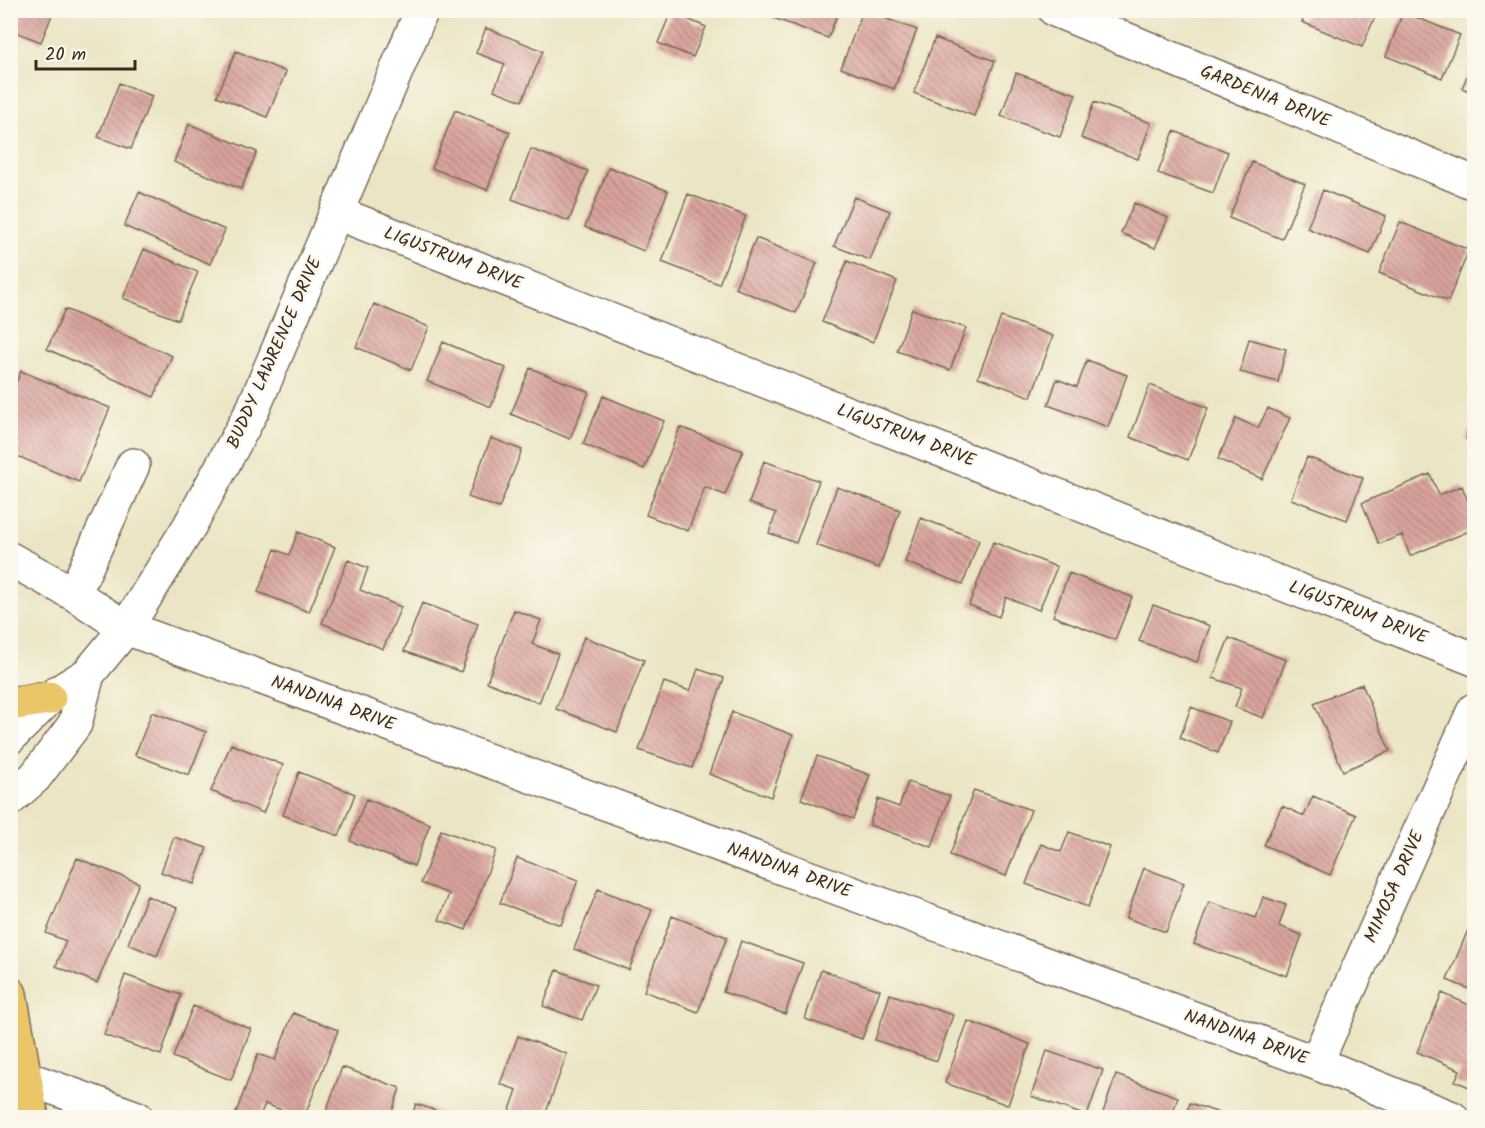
<svg xmlns="http://www.w3.org/2000/svg" width="1485" height="1128" font-family="Kalam,sans-serif">
  <style>
    .building { fill: url(#building-back-hatch) }
    .lines { fill: none; stroke-linecap: round; stroke-linejoin: round }
    .minor-casing { stroke: #796b58; stroke-width: 36 }
    .major-casing { stroke: #796b58; stroke-width: 36 }
    .minor { stroke: #fff; stroke-width: 33 }
    .major { stroke: #eac669; stroke-width: 33 }
    .labels { text-anchor: middle; dominant-baseline: central; stroke-width: 4.5; stroke-linejoin: round; paint-order: stroke }
    .street-label { font-size: 18px; fill: #3b2a1e; stroke: #fbf7ec }
  </style>
  <defs>
    <pattern id="building-back-hatch" width="6" height="6" patternUnits="userSpaceOnUse" patternTransform="scale(1.5)"><rect width="6" height="6" fill="#d9a39e"/><path d="M-1 5l2 2M0 0l6 6M5-1l2 2" fill="none" stroke="#b18580"/></pattern>
  </defs>
  <rect width="100%" height="100%" fill="#fbf7ec"/>
  <filter id="ink" filterUnits="userSpaceOnUse"><feTurbulence type="fractalNoise" baseFrequency=".0167" numOctaves="2"/><feDisplacementMap in="SourceGraphic" scale="12" xChannelSelector="R" yChannelSelector="G"/><feConvolveMatrix kernelMatrix="1 2 1 2 8 2 1 2 1" color-interpolation-filters="sRGB"/></filter>
  <filter id="wash" filterUnits="userSpaceOnUse"><feTurbulence type="fractalNoise" baseFrequency=".008" numOctaves="4" result="noise"/><feDisplacementMap in="SourceGraphic" scale="24" xChannelSelector="R" yChannelSelector="G"/><feGaussianBlur stdDeviation="1.35" result="paint"/><feColorMatrix in="noise" values="0 0 0 0 0 0 0 0 0 0 0 0 0 0 0 0 0 1.4 0 .05"/><feComposite in="paint" operator="in"/></filter>
  <g filter="url(#wash)">
    <rect width="100%" height="100%" fill="#ece5c5"/>
    <g id="blocks">
      <path class="building" d="M10,10H54L41,42L10,30Z
        M765,10H839L828,38L763,14Z
        M863,10L917,30L894,89L841,68Z
        M1307,10H1378L1362,47L1302,22Z
        M671,12L706,27L693,57L658,43Z
        M1403,12L1460,35L1442,78L1386,56Z
        M486,28L543,51L522,101L494,90L505,64L476,53Z
        M935,38L995,61L974,116L914,93Z
        M236,51L286,72L267,117L217,96Z
        M1474,59V93L1462,88Z
        M1016,73L1076,94L1060,137L1001,116Z
        M119,83L152,96L131,149L98,137Z
        M1094,102L1151,123L1138,159L1081,138Z
        M455,110L510,132L487,190L432,168Z
        M189,124L257,152L241,189L174,162Z
        M1174,131L1228,152L1213,193L1158,173Z
        M531,149L588,171L569,221L512,199Z
        M1252,162L1305,184L1282,239L1229,218Z
        M609,167L668,191L644,251L585,227Z
        M1323,190L1386,216L1370,254L1307,228Z
        M139,192L225,230L210,264L124,226Z
        M688,194L746,216L719,284L662,262Z
        M854,197L890,211L870,260L834,246Z
        M1134,203L1168,218L1155,248L1121,233Z
        M1400,222L1469,250L1448,301L1379,273Z
        M756,238L817,263L796,313L735,288Z
        M144,249L198,272L178,320L123,298Z
        M847,261L897,281L873,342L822,322Z
        M374,304L429,327L411,370L356,347Z
        M65,309L172,356L154,397L47,349Z
        M912,309L966,328L950,370L897,351Z
        M1001,317L1053,336L1031,397L978,377Z
        M1249,339L1286,349L1278,382L1240,372Z
        M443,342L506,368L491,407L427,381Z
        M1087,360L1127,375L1108,427L1048,405L1057,379L1077,387Z
        M530,368L589,392L570,439L511,414Z
        M21,371L110,408L79,482L10,453V397Z
        M1150,385L1208,408L1188,460L1130,437Z
        M603,396L664,421L644,469L583,444Z
        M1268,408L1290,418L1262,479L1218,459L1236,418L1258,428Z
        M1474,419V442L1466,439Z
        M680,427L743,451L725,495L705,487L688,531L646,515Z
        M491,438L522,450L499,508L468,497Z
        M1307,457L1363,478L1347,520L1291,499Z
        M764,461L819,481L796,543L769,533L776,513L749,503Z
        M1430,474L1439,495L1462,486L1474,517V529L1410,556L1402,535L1379,544L1362,503Z
        M837,487L900,510L879,568L816,545Z
        M921,518L979,540L963,584L905,562Z
        M298,532L335,547L309,612L258,592L275,549L289,555Z
        M993,542L1057,567L1039,610L1006,597L999,617L969,605Z
        M348,560L368,568L360,590L401,607L383,649L322,623Z
        M1069,573L1132,597L1115,640L1053,616Z
        M422,603L478,624L461,672L404,651Z
        M1153,605L1210,626L1197,662L1139,641Z
        M514,610L541,620L532,644L558,654L539,703L487,682Z
        M584,637L644,660L617,732L556,709Z
        M1229,638L1286,660L1263,718L1235,707L1242,688L1213,678Z
        M698,669L724,678L692,768L639,750L664,682L690,691Z
        M1362,684L1390,751L1343,771L1314,703Z
        M1191,707L1230,722L1218,753L1180,738Z
        M152,712L206,732L189,775L135,755Z
        M732,712L793,735L771,797L709,774Z
        M231,744L283,765L263,813L211,791Z
        M817,756L870,775L853,819L801,799Z
        M299,772L355,794L339,836L283,815Z
        M908,782L950,796L932,847L869,825L878,799L899,807Z
        M974,790L1031,810L1006,876L950,855Z
        M1313,796L1356,815L1330,875L1264,845L1282,806L1304,816Z
        M366,799L430,824L414,866L350,841Z
        M441,830L496,850L466,930L439,920L449,894L421,883Z
        M1069,832L1110,847L1088,907L1026,884L1041,844L1061,852Z
        M174,837L207,848L194,884L161,872Z
        M77,858L139,883L97,983L56,966L66,941L46,933Z
        M517,858L578,880L561,925L500,903Z
        M1144,868L1184,883L1166,932L1126,918Z
        M598,889L652,910L629,970L574,949Z
        M147,896L177,908L157,956L128,944Z
        M1263,897L1286,905L1279,926L1302,935L1287,976L1194,944L1209,902L1256,918Z
        M672,916L727,937L698,1012L644,991Z
        M1471,923L1474,925V991L1447,980Z
        M741,941L803,963L785,1014L723,992Z
        M557,970L596,985L582,1020L543,1006Z
        M821,970L880,990L862,1039L805,1019Z
        M125,975L181,995L161,1055L104,1035Z
        M1442,993L1474,1007V1089L1455,1081L1460,1070L1417,1052Z
        M890,994L953,1015L937,1061L875,1040Z
        M193,1006L251,1029L231,1080L173,1057Z
        M293,1013L338,1030L304,1118L265,1104L259,1118H234L258,1054L275,1060Z
        M968,1021L1030,1044L1008,1105L945,1083Z
        M518,1036L567,1054L544,1118H507L517,1090L500,1084Z
        M1047,1051L1103,1070L1087,1116L1031,1096Z
        M342,1067L400,1088L390,1118H341L326,1112Z
        M1116,1075L1178,1097L1171,1118H1101Z
        M1190,1103L1231,1117V1118H1185Z
        M416,1104L455,1117V1118H411Z"/>
    </g>
  </g>
  <g filter="url(#ink)">
    <use href="#blocks" fill-opacity="0" stroke="#796b58" stroke-width="1.5"/>
    <g class="lines">
      <defs>
        <path id="minor" d="M1055,10L1474,183
          M337,213L1474,659
          M10,559L74,594L126,628L1316,1063L1452,1118
          M74,594L133,465
          M10,737L49,698L88,674L126,628L189,527L253,409L422,10
          M10,799L35,777L75,724L88,674
          M1316,1063L1474,710
          M26,1078L137,1118"/>
        <path id="major" d="M10,704L49,698
          M10,994L32,1118"/>
      </defs>
      <use href="#minor" class="minor-casing"/>
      <use href="#major" class="major-casing"/>
      <use href="#minor" class="minor"/>
      <use href="#major" class="major"/>
    </g>
  </g>
  <g class="labels">
    <g class="street-label">
      <text transform="translate(1265 97) rotate(22)">GARDENIA DRIVE</text>
      <text transform="translate(453 259) rotate(21)">LIGUSTRUM DRIVE</text>
      <text transform="translate(275 353) rotate(-66)">BUDDY LAWRENCE DRIVE</text>
      <text transform="translate(906 436) rotate(21)">LIGUSTRUM DRIVE</text>
      <text transform="translate(1358 613) rotate(21)">LIGUSTRUM DRIVE</text>
      <text transform="translate(333 704) rotate(20)">NANDINA DRIVE</text>
      <text transform="translate(789 871) rotate(20)">NANDINA DRIVE</text>
      <text transform="translate(1395 887) rotate(-66)">MIMOSA DRIVE</text>
      <text transform="translate(1246 1038) rotate(20)">NANDINA DRIVE</text>
    </g>
  </g>
  <rect width="1485" height="1128" fill="none" stroke="#fbf7ec" stroke-width="36"/>
  <path d="M36 60v9h99v-9" fill="none" stroke="#3b2a1e" stroke-width="3"/>
  <text x="45" y="60" font-size="18" fill="#3b2a1e" stroke="#fbf7ec" stroke-width="4.5" paint-order="stroke">20 m</text>
</svg>
